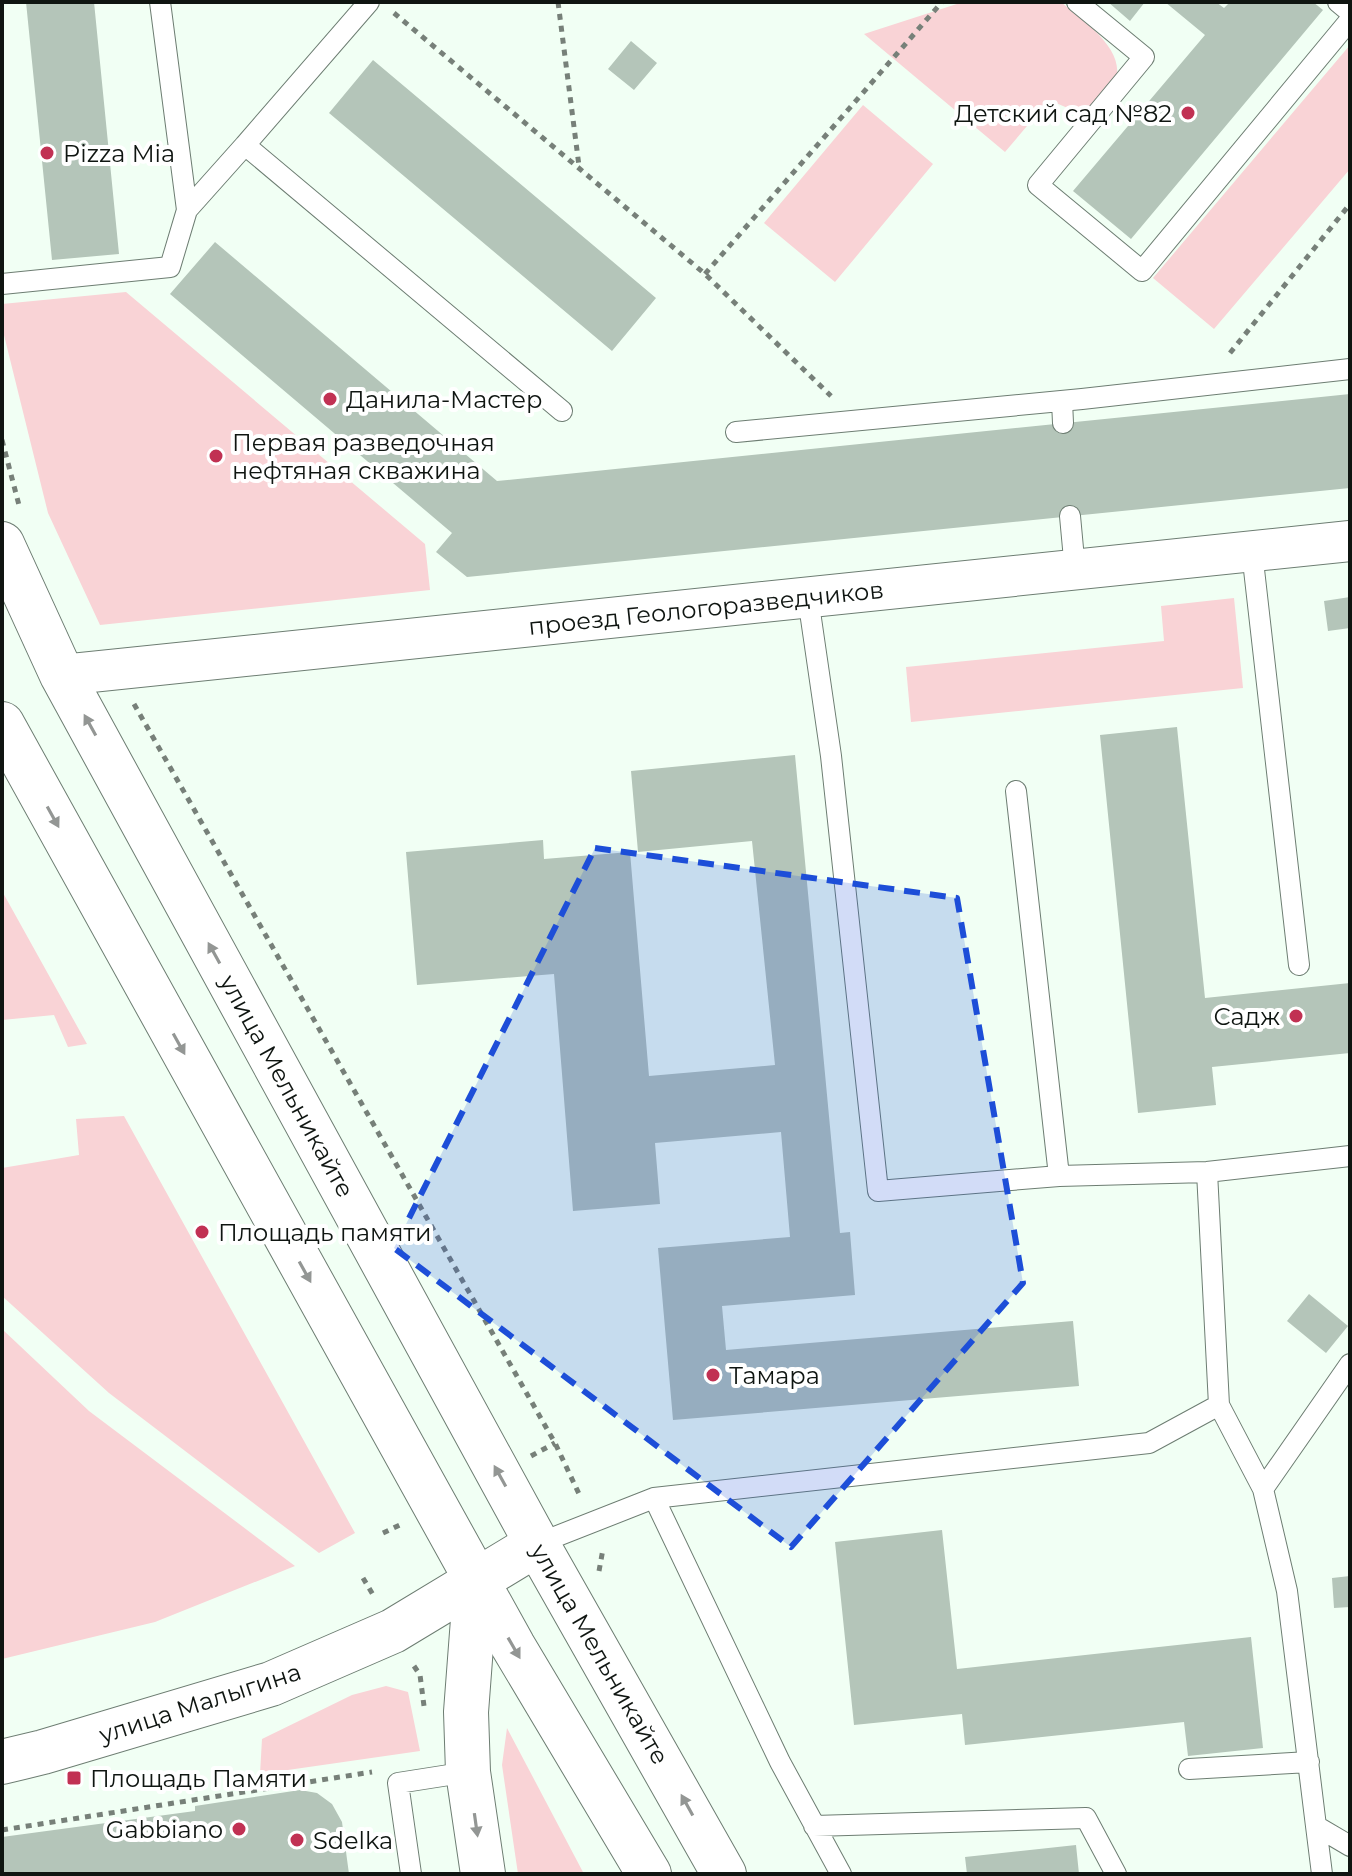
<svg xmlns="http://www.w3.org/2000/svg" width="1352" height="1876" font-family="Montserrat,sans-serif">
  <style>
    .green { fill: #f9d3d6 }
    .building { fill: #b4c5b9 }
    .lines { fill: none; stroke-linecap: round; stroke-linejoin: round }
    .service-casing { stroke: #6d7d72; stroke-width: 22 }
    .minor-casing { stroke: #6d7d72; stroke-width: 42 }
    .tertiary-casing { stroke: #6d7d72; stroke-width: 46 }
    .secondary-casing { stroke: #6d7d72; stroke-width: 46 }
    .path { stroke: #778079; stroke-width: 5; stroke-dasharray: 6 6; stroke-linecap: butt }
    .service { stroke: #fff; stroke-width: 20 }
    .minor { stroke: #fff; stroke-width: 40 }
    .tertiary { stroke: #fff; stroke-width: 44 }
    .secondary { stroke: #fff; stroke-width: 44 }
    .oneway { fill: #939694 }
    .marked { fill: #1d4ed8; fill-opacity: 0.2; stroke: #1d4ed8; stroke-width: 6; stroke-dasharray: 16 10; stroke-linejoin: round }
    .poi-dot { fill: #c13153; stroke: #fff; stroke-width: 3 }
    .labels { text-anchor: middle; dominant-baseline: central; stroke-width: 8; stroke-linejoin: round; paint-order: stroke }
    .poi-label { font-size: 24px; fill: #0f1511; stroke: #fff; text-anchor: start }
    .street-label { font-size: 24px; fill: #0f1511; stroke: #fff }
  </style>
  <rect width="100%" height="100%" fill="#f1fff4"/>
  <path class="green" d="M963,2H1061C1081,19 1128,50 1115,82C1112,90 1100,99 1094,106L1070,109L1049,100L1005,152L864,34Z
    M1350,45V169L1214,329L1153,278Z
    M863,105L933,164L835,282L764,223Z
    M126,292L425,544L430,590L100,625L48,513L2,327V304Z
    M1234,598L1243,688L911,722L906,667L1164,641L1161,606Z
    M2,891L87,1044L68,1047L54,1015L2,1020Z
    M124,1116L355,1533L319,1553L109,1393L2,1296V1168L79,1155L76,1119Z
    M2,1329L89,1411L295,1566L155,1622L2,1659Z
    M386,1686L408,1692L420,1751L260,1774L262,1739L352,1695Z
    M507,1728L584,1874H518L502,1765Z"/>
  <path class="building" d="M26,2H94L119,254L52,260Z
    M1108,2H1145L1130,21Z
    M1165,2H1216L1224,8L1230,2H1313L1323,10L1131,239L1073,191L1205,35Z
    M631,41L657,63L634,90L608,69Z
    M373,60L656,298L612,351L329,113Z
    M215,242L497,481L1350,394V488L467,577L436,552L452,533L170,294Z
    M1350,597V628L1328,631L1324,601Z
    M1177,727L1205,998L1350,983V1053L1212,1067L1216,1105L1138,1113L1100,735Z
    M795,755L840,1233L850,1232L855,1295L722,1306L726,1350L1073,1321L1079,1386L673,1420L658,1248L790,1237L781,1132L655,1143L660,1204L573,1211L554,974L417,985L406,852L543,840L544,859L630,852L649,1076L775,1065L752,841L638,852L631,771Z
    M1309,1294L1348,1326L1326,1353L1287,1321Z
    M942,1530L957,1669L1251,1637L1263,1748L1188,1756L1184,1722L965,1745L962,1714L854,1725L835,1542Z
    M1350,1576V1607L1334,1608L1332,1578Z
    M300,1790L317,1793L332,1804L342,1822L349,1874H2V1837L195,1811V1806Z
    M1076,1845L1079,1874H967L965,1857Z"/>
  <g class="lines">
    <defs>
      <path id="service" d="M1077,2L1144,57L1038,185L1142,271L1350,20
        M1338,2L1350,12
        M245,145L369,2
        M187,210L245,145L562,411
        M2,284L170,267L187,210L160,2
        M1062,401L1063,423
        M736,432L1082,399L1350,369
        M1070,516L1075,570
        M1252,552L1299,965
        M808,598L831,756L878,1191L1059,1176L1207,1172L1350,1156
        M1016,791L1059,1176
        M1219,1405L1263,1489L1287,1591L1316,1826
        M1263,1489L1350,1364
        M654,1498L780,1762L841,1874
        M537,1544L654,1498L1149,1443L1219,1405L1207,1172
        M1189,1769L1309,1762
        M814,1826L1086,1818L1116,1874
        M411,1874L398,1783L468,1772
        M1322,1874L1316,1826L1350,1846"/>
      <path id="minor" d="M62,675L1350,541"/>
      <path id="tertiary" d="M476,1580L466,1712L468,1772L483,1874
        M2,1762L43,1752L271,1684L393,1631L537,1544"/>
      <path id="secondary" d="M2,544L62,675L537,1544L724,1874
        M2,724L513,1646L649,1874"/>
    </defs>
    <use href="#service" class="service-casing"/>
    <use href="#minor" class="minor-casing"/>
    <use href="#tertiary" class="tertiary-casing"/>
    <use href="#secondary" class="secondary-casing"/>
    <path class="path" d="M558,2L579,166
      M394,13L705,274L831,396
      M705,274L942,2
      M1230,353L1350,204
      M2,440L20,509
      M134,704L555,1443L580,1496
      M531,1456L555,1443
      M383,1533L402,1524
      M599,1571L603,1549
      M363,1578L375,1598
      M414,1666L420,1675L424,1706
      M2,1830L372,1772"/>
    <use href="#service" class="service"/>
    <use href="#minor" class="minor"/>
    <use href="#tertiary" class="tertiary"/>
    <use href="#secondary" class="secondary"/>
  </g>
  <defs><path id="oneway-solid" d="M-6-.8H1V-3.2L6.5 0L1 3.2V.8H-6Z" transform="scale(2)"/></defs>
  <g class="oneway">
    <use href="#oneway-solid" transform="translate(90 725) rotate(-119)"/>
    <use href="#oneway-solid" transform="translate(53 817) rotate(61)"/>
    <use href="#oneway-solid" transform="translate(214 953) rotate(-119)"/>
    <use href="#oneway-solid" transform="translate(179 1044) rotate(61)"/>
    <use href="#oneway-solid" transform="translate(305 1272) rotate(61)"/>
    <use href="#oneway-solid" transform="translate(500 1476) rotate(-119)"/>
    <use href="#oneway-solid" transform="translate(514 1648) rotate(60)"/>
    <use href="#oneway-solid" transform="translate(687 1805) rotate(-119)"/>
    <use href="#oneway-solid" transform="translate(476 1825) rotate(82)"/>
  </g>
  <path class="marked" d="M595,848L957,898L1023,1283L791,1547L394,1248Z"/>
  <g class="poi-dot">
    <circle cx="1188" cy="113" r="8"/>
    <circle cx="47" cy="153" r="8"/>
    <circle cx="330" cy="399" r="8"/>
    <circle cx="216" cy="456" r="8"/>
    <circle cx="1296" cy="1016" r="8"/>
    <circle cx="202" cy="1232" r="8"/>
    <circle cx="713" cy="1375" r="8"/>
    <rect x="66" y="1770" width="16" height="16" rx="4"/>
    <circle cx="239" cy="1829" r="8"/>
    <circle cx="297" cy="1840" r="8"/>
  </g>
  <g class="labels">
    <g class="poi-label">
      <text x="1172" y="113" text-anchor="end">Детский сад №82</text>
      <text x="63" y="153">Pizza Mia</text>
      <text x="346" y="399">Данила-Мастер</text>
      <text x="232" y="442">Первая разведочная<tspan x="232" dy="28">нефтяная скважина</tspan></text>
      <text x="1280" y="1016" text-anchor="end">Садж</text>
      <text x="218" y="1232">Площадь памяти</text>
      <text x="729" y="1375">Тамара</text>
      <text x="90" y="1778">Площадь Памяти</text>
      <text x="223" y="1829" text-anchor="end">Gabbiano</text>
      <text x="313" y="1840">Sdelka</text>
    </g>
    <g class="street-label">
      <text transform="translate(706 608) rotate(-6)">проезд Геологоразведчиков</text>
      <text transform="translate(287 1086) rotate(61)">улица Мельникайте</text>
      <text transform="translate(600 1654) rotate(60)">улица Мельникайте</text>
      <text transform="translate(200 1703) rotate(-18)">улица Малыгина</text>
    </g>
  </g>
  <rect width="1352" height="1876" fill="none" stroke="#0f1511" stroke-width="8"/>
</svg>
